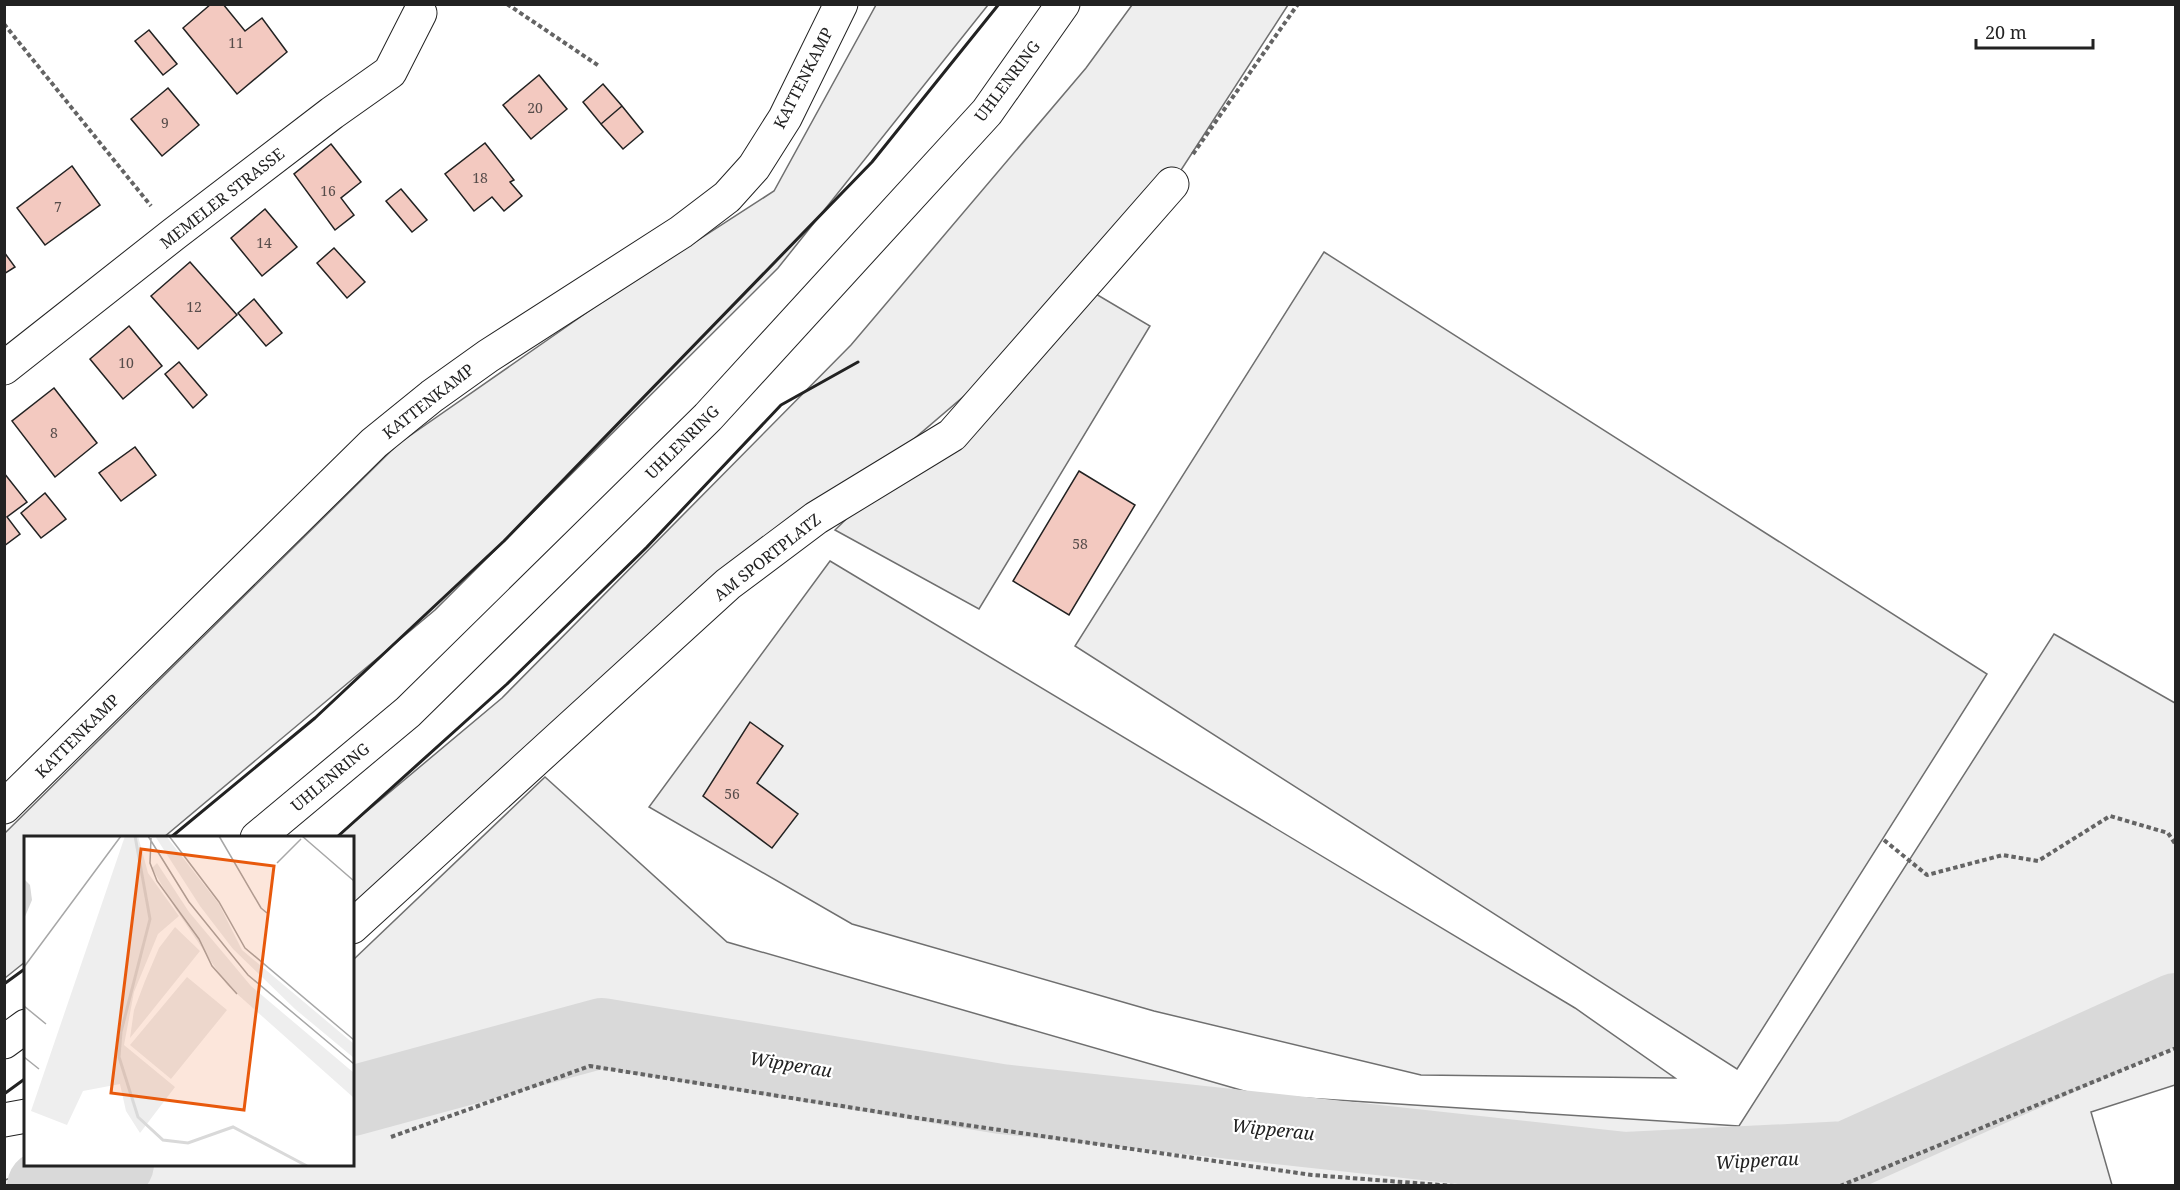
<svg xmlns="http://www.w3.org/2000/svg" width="2180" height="1190" font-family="'Noto Serif',serif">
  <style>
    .green { fill: #eee; stroke: #6f6f6f; stroke-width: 1.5 }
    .parking { fill: #ededed; stroke: #6f6f6f; stroke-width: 1.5 }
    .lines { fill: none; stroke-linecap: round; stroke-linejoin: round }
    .river { stroke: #d9d9d9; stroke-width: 70 }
    .building { fill: #f3c9c0; stroke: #222; stroke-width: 1.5 }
    .street-casing { stroke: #222; stroke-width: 35 }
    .highway-casing { stroke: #222; stroke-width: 35 }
    .path { stroke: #646464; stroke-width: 4; stroke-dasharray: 4.5 3; stroke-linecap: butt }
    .street { stroke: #fff; stroke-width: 33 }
    .highway { stroke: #fff; stroke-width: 33 }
    .wall { stroke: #222; stroke-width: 3 }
    .labels { text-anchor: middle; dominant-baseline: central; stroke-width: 4.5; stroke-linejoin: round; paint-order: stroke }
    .number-label { font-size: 14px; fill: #564c4a }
    .street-label { font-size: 16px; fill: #222; stroke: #fff }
    .water-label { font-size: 18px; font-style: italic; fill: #222; stroke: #fff }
    .inset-river { fill: none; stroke: #d9d9d9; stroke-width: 3 }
    .inset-road { fill: none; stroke: #a7a7a7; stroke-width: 1.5 }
    .view { fill: #e8590c; fill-opacity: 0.15; stroke: #e8590c; stroke-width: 3 }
    .inset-edge { fill: none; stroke: #222; stroke-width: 3 }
  </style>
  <rect width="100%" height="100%" fill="#fff"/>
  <path class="green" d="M876,5H988L778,268L435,610L164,837L26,838L25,962L5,978V833L398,444L599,304L774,191Z
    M1132,5H1288L1172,184L1100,280L353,918L352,838H335L502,698L851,345L1086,68Z
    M1324,252L1987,674L1737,1069L1075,646Z
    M830,561L1575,1008L1675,1078L1421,1075L1154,1011L852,924L649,807Z
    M2054,634L2175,703V1085L2091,1112L2112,1185H5V1180L45,1165L352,1164L353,960L545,777L727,942L1258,1095L1739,1126Z"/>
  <path class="parking" d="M1079,284L1150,326L979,609L835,530L1048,322Z"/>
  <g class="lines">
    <path class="river" d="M352,1101L602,1033L1001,1099L1625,1167L1847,1156L2176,1008
      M42,1186L119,1164"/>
  </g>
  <path class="building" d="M211,4H223L245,31L262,18L287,52L237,94L183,28Z
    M149,30L177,64L163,75L135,41Z
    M539,75L567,109L531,139L503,105Z
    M603,84L622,106L601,124L583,102Z
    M168,88L199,125L162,156L131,119Z
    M622,106L643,132L623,149L601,124Z
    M485,143L514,180L510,182L522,196L504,211L492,197L474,211L445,174Z
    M331,144L361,182L341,198L354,215L335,230L294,174Z
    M72,166L100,205L45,245L17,208Z
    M401,189L427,220L412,232L386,201Z
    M265,209L297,247L262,276L231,238Z
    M334,248L365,282L347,298L317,263Z
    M4,252L15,267L4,274Z
    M190,262L237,315L198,349L151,296Z
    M254,299L282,333L266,346L238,313Z
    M129,326L162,366L123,399L90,359Z
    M179,362L207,395L193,408L165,374Z
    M54,388L97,443L55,477L12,421Z
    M135,447L156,475L121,501L99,473Z
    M1079,471L1135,505L1069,615L1013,581Z
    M4,473L27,502L7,517L20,534L4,546Z
    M45,493L66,519L41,538L21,513Z
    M750,722L783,746L757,783L798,814L772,848L703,796Z"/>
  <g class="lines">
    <defs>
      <path id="street" d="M4,368L174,234L332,113L390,72L420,13
        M4,807L374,443L432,396L488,356L681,232L727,197L754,167L785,118L841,4
        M352,927L728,584L816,518L952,435L1172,184
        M4,1120L26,1116"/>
      <path id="highway" d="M257,838L408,712L708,417L987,112L1063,4
        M4,1042L26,1026"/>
    </defs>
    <use href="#street" class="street-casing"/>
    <use href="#highway" class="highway-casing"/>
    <path class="path" d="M507,4L599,66
      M4,24L151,206
      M1193,154L1298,4
      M1884,840L1927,875L2003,855L2038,861L2110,816L2168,833L2176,845
      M391,1137L590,1066L917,1118L1312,1175L1454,1186
      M1840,1186L2176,1048"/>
    <use href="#street" class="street"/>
    <use href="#highway" class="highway"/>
    <path class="wall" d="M170,838L315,718L504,541L872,162L999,4
      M336,838L507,684L647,547L781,405L858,362
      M4,984L26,968
      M4,1094L26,1078"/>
  </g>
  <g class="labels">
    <g class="number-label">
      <text x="236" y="42">11</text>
      <text x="535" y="107">20</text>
      <text x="165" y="122">9</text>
      <text x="480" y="177">18</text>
      <text x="328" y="190">16</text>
      <text x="58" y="206">7</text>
      <text x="264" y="242">14</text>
      <text x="194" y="306">12</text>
      <text x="126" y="362">10</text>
      <text x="54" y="432">8</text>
      <text x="1080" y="543">58</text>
      <text x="732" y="793">56</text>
    </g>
    <g class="street-label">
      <text transform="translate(803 78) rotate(-63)">KATTENKAMP</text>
      <text transform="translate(1007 81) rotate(-53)">UHLENRING</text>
      <text transform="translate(222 198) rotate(-38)">MEMELER STRASSE</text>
      <text transform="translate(428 401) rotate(-38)">KATTENKAMP</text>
      <text transform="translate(682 442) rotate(-45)">UHLENRING</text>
      <text transform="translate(767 557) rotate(-38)">AM SPORTPLATZ</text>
      <text transform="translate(77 736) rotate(-45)">KATTENKAMP</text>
      <text transform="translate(330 777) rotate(-40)">UHLENRING</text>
    </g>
    <g class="water-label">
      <text transform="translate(791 1064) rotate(9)">Wipperau</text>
      <text transform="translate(1273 1129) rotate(6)">Wipperau</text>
      <text transform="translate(1757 1160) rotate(-3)">Wipperau</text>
    </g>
  </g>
  <g transform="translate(24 836)">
    <rect width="330" height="330" fill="#fff"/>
    <path d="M101,0H114L124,37L155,80L134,98L110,156L100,209L151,251L116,297L102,275L96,248L59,255L43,289L7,275ZM131,0H142L195,68L218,114L330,208V222L271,173L209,113L176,70ZM133,27L165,76L227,150L330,237V262L203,149L151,72L128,32ZM151,91L176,115L106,202L110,174L121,145L135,112ZM163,141L203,174L147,243L106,209Z" fill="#eee"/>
    <path d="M0,43L6,49L8,64L0,83Z" fill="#d9d9d9"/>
    <path class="inset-river" d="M111,0L126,83L97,196L95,221L114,281L139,304L164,307L209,291L283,330"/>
    <path class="inset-road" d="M124,0L165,66L224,139L330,228M145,0L195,66L221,112L330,204M195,0L237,72L243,77M278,0L330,45M127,2L126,27L133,45L175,103L188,130L213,158M253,27L277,3M0,131L97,0M0,170L22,188M0,221L15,233"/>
    <path class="view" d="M117,13L250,30L220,274L87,257Z"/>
    <rect width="330" height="330" class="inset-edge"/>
  </g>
  <rect width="2180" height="1190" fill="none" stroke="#222222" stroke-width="12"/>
  <path d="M1976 39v9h117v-9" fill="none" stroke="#222222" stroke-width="3"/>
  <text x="1985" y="39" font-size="18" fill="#222222" stroke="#ffffff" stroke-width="4.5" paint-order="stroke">20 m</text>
</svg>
